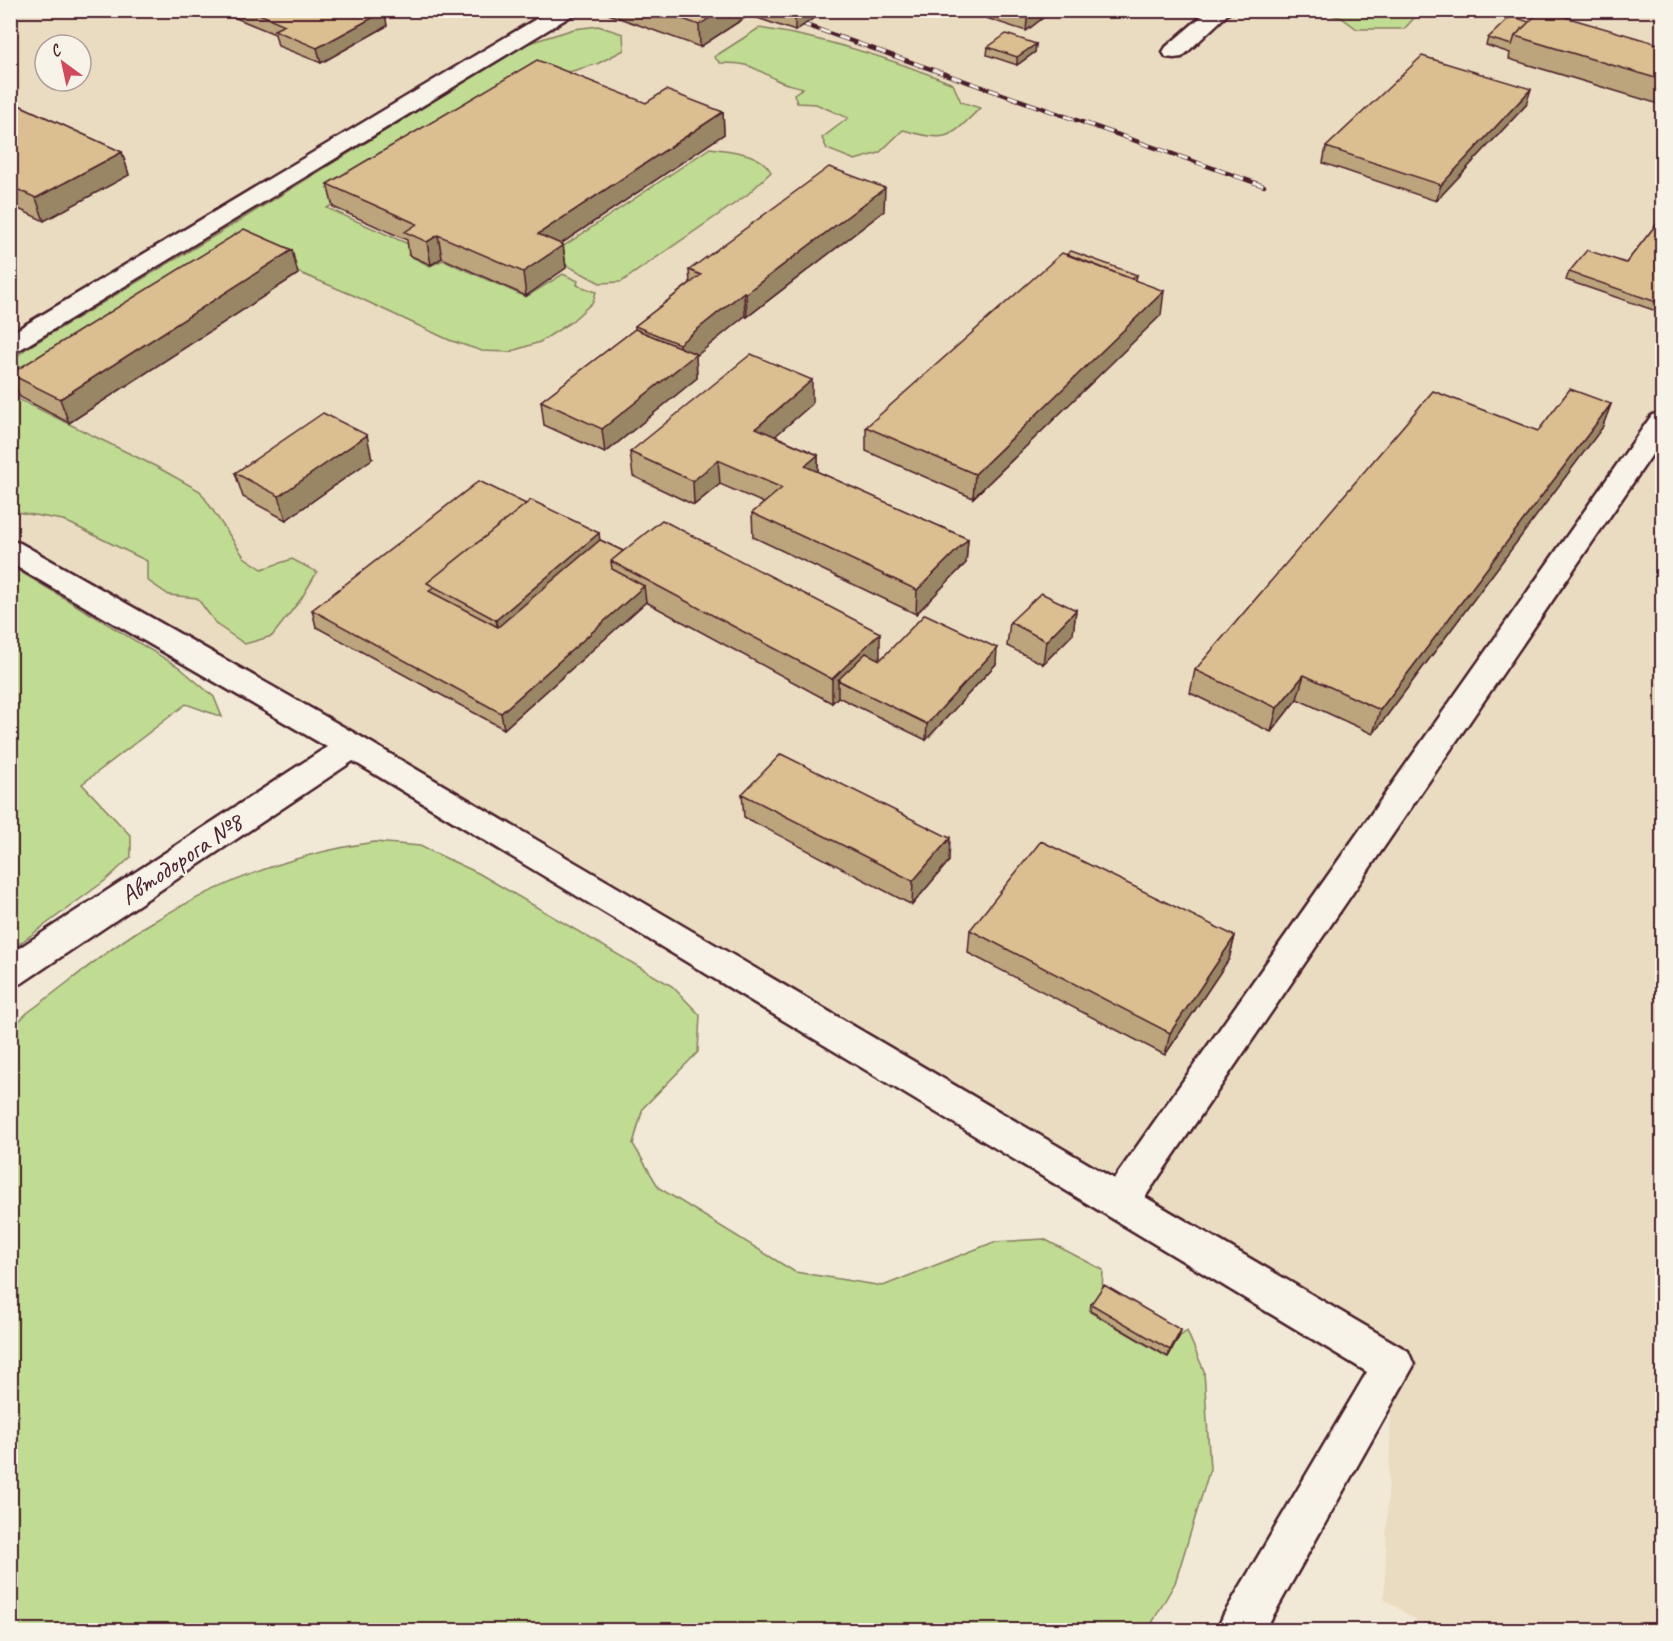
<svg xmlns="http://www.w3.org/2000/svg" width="1673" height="1641" font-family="Caveat,sans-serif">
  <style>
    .built { fill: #eadcc1; fill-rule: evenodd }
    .green { fill: #c0db92; stroke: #857d5e; stroke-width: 1.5 }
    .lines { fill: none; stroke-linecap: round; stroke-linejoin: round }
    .minor-casing { stroke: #4a1f2b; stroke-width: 5 }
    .minor { fill: #f7f3e8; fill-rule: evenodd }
    .rail-casing { stroke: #4a1f2b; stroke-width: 4.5 }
    .rail { stroke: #f7f3e8; stroke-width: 3; stroke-dasharray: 10; stroke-linecap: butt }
    .wall { fill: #bca47c; stroke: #4a1f2b; stroke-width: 1.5 }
    .shaded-wall { fill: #998665; stroke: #4a1f2b; stroke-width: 1.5 }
    .building { fill: #dbbf90; stroke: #4a1f2b; stroke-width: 1.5 }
    .labels { text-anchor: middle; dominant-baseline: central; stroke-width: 4.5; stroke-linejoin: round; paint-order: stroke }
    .street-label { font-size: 26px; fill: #4a1f2b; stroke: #f7f3e8 }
  </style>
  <rect width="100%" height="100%" fill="#f1e9d6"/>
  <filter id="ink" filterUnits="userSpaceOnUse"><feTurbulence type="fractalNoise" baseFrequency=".0167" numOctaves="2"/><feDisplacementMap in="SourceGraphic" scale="12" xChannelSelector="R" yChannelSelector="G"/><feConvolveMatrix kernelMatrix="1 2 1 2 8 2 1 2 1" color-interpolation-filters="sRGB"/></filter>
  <g filter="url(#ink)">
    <path class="built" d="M11,11H1662V1630H1431L1384,1599L1393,1365L11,562ZM45,45H81V81H45Z"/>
    <path class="green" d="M1408,10L1417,15L1404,29H1357L1342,18L1325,13L1295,16L1276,11Z
      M598,26L623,34L624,50L597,64L537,81L327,208L415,247L408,255L430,266L443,260L526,297L563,274L578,281L577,285L596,292L593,302L571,322L540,342L509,352L482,351L449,340L355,296L248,251L16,398L157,467L200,491L244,557L262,569L292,559L317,572L301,599L272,636L245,644L217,625L197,598L169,595L147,580V561L63,520L11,511V361L27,348L229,227L526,44L574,29Z
      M759,28C826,38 890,58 953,84L961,102L980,108C948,140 948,142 903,130L879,153L855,160L827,149L822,138L848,118L816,104L797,103L794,94L803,88C794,85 783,84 775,79C751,66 749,63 720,63L714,57Z
      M710,148C730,151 761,152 771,172L747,195L621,282L600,283L549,256Z
      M11,566L179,667L214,697L222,717L186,704L82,784L131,836V857L106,880L11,950Z
      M375,842L420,846L478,873L672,986L700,1015L698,1052L643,1108L633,1144L659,1188L795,1272L883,1286L994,1242L1044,1239L1103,1270L1102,1292L1090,1312L1167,1357L1179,1337L1187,1331L1204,1371L1210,1469L1175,1583L1148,1630H11L10,1030L27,1013C67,984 106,950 149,924C218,883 295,853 375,842Z"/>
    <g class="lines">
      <defs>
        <path id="minor" d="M551,10H577L574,14L19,350L10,353V334Z
          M1209,10H1232L1182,57L1174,58L1166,57L1163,52L1166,47Z
          M1662,413V440L1145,1197L1408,1351L1414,1365L1265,1630H1217L1224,1614L1367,1372L353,761L22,983L10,987V954L327,747L10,563V541L20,543L363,738L1114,1179L1652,415Z"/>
      </defs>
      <use href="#minor" class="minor-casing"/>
      <use href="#minor" class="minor"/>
      <defs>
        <path id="rail" d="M763,10L1264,186"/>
      </defs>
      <use href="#rail" class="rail-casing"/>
      <use href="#rail" class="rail"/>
    </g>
    <path class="wall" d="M216,10H383L387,26L321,63L278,46L275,34Z
      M597,10H692L697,12L699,10H818V15L795,31L749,15L700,47Z
      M986,10H1053L1026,31L986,18Z
      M1529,22L1662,45V105L1509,59L1510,53L1486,45L1488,38Z
      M1036,44L1035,52L1017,65L987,55L988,47Z
      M10,101L122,152L129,175L44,221L10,205Z
      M646,103L723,112L724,134L561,244L563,245L566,268L526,296L442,258L431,265L409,255L407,240L333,207L327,184Z
      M1526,105L1436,201L1323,163L1326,147Z
      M884,211L747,317L745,316L696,356L697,378L605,453L544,425L541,401L635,329V326L690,283L689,270Z
      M1662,217V313L1566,280L1569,272L1626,263Z
      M298,274L69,423L20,397L10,374Z
      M1137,275L1136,280L1161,315L973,498L866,451V427Z
      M812,404L775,436L818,455V472L968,539L966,563L916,614L753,537L752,513L764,503L720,484L694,505L633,476L630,452Z
      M1611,404L1602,428L1373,734L1297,699L1271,732L1190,693L1195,670L1538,431Z
      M372,459L286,520L243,497L235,473Z
      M600,540L623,551L880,657L878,659L880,660L996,664L926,740L838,697L832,703L646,602L504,729L316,627L312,610Z
      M1076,610L1073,634L1043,664L1007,646L1010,622Z
      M742,794L949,861L912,905L744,817Z
      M970,930L1235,936L1229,959L1165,1055L968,953Z
      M1091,1304L1181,1330L1179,1337L1168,1357L1090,1311Z"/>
    <path class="shaded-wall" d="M721,10H749V15L700,47L699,25Z
      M795,10H818V15L795,31Z
      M1028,10H1053L1026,31Z
      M385,11L387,26L321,63L317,48Z
      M1036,44L1035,52L1017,65V57Z
      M1531,89L1526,105L1436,201L1441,185Z
      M723,112L724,134L541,257L538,234Z
      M122,152L129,175L44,221L36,198Z
      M885,188L884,211L747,317L746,293Z
      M438,235L442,258L431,265L427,242Z
      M563,245L566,268L526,296L523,272Z
      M292,250L298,274L69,423L60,399Z
      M1164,291L1161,315L973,498L975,474Z
      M744,292L745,316L696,356L697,378L605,453L602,429L680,367L679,344Z
      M812,380V404L757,452L756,428Z
      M1611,404L1602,428L1373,734L1380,710Z
      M367,435L372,459L286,520L279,496Z
      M818,455V478L805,466Z
      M718,460L720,484L694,505L693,481Z
      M599,533L602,557L501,643L496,620Z
      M968,539L966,563L916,614L917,590Z
      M644,586L646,602L504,729L501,713Z
      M1076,610L1073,634L1043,664L1046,641Z
      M880,633V657L849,686L838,680V697L832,703V679Z
      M997,648L996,664L926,740L927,724Z
      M1304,675L1297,699L1271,732L1277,708Z
      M950,838L949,861L912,905L913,881Z
      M1235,936L1229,959L1165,1055L1170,1033Z
      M1181,1330L1179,1337L1168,1357L1170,1350Z"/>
    <path class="building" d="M250,10H383L385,11L317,48L274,30L285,25Z
      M658,10H692L697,12L699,10H721L699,25Z
      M1541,10L1662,45V80L1515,36Z
      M1511,16L1529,22L1515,36L1512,45L1488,38Z
      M1006,34L1036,44L1017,57L988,47Z
      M1422,56L1531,89L1441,185L1326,147Z
      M537,60L646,103L666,90L723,112L538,234L563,245L523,272L438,235L427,242L405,232L417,224L327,184Z
      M10,101L122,152L36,198L10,186Z
      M829,167L885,188L746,293L744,292L679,344L635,326L701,275L689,270Z
      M1662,217V304L1569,272L1587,250L1626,263Z
      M244,229L292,250L60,399L10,374Z
      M1071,251L1137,275L1132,279L1067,254Z
      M1062,253L1164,291L975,474L866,427Z
      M635,329L696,354L602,429L541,401Z
      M751,354L812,380L756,428L818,455L805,466L968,539L917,590L752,513L782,488L718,460L693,481L630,452Z
      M1570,389L1611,404L1380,710L1304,675L1277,708L1195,670L1433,391L1538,431Z
      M323,413L367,435L279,496L235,473Z
      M479,481L526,504L427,583L434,587L429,591L498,627L600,540L623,551L611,561L612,569L644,586L501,713L312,610Z
      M531,500L599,533L496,620L427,583Z
      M662,520L880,633L832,679L611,561Z
      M1041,593L1076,610L1046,641L1010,622Z
      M925,614L997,648L927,724L838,680L866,653L880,660Z
      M781,754L950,838L913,881L742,794Z
      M1041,841L1235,936L1170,1033L970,930Z
      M1104,1285L1181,1330L1170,1350L1091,1304Z"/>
  </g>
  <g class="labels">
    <g class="street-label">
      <text transform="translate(181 859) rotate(-34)">Автодорога №8</text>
    </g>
  </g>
  <rect width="1673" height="1641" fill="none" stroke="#f7f3e8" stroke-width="36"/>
  <rect x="18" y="18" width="1637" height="1605" fill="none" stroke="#4a1f2b" stroke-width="2" filter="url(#ink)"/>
  <g transform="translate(63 63) rotate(327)"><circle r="28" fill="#f7f3e8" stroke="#b29e9c" stroke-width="1.5"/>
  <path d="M0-4.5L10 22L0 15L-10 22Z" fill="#d1495b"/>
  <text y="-9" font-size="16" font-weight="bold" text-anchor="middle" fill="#4a1f2b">С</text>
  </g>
</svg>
